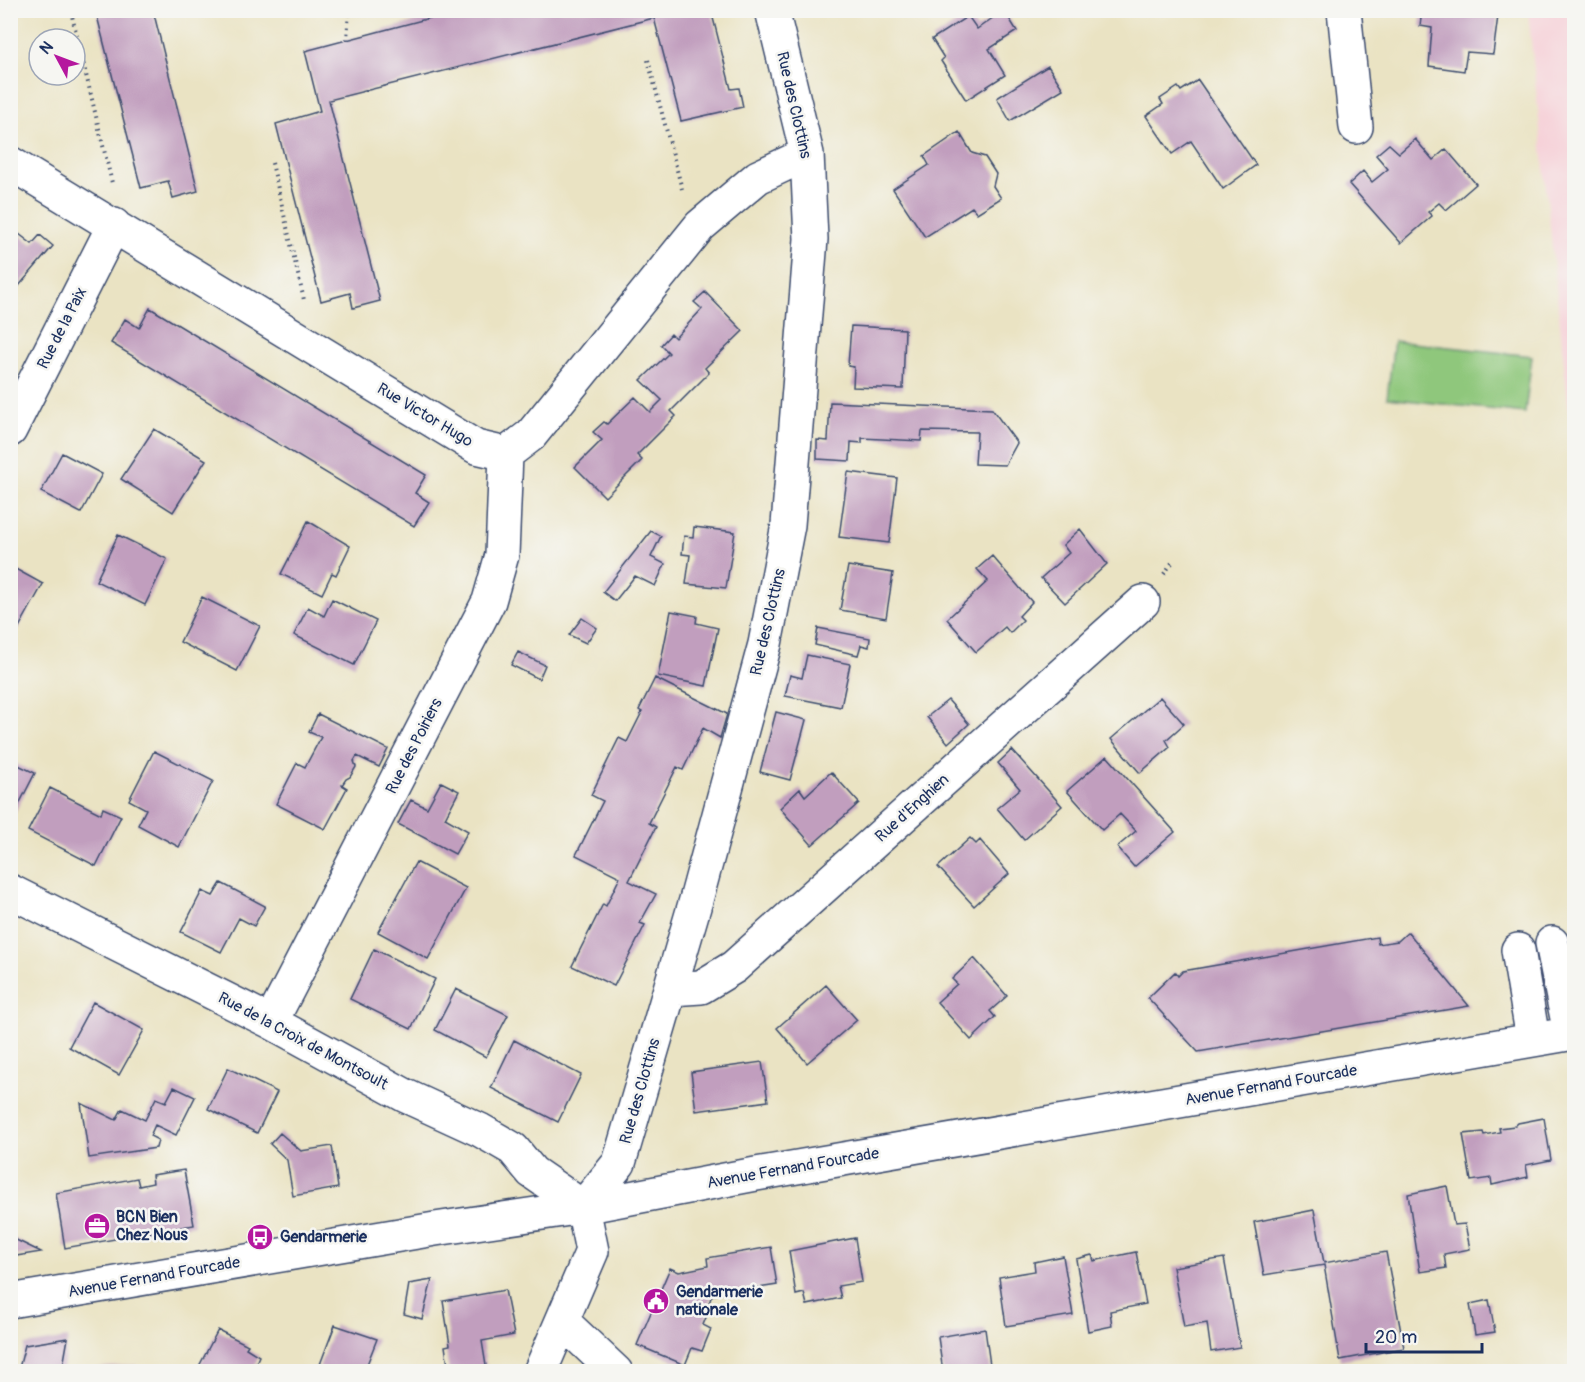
<svg xmlns="http://www.w3.org/2000/svg" width="1585" height="1382" font-family="Pangolin,sans-serif">
  <style>
    .built { fill: #f6cfd7 }
    .green { fill: #8fc77b; stroke: #557b6c; stroke-width: 1.5 }
    .building { fill: #c19ebe }
    .lines { fill: none; stroke-linecap: round; stroke-linejoin: round }
    .minor-casing { stroke: #3a4a6d; stroke-width: 36 }
    .path { stroke: #3a4a6d; stroke-width: 4; stroke-dasharray: 1.5 4.5; stroke-linecap: butt }
    .minor { stroke: #fff; stroke-width: 33 }
    .labels { text-anchor: middle; dominant-baseline: central; stroke-width: 5; stroke-linejoin: round; paint-order: stroke }
    .street-label { font-size: 16px; fill: #1b2f5e; stroke: #f6f6f2 }
    .poi-label { font-size: 16px; font-weight: bold; fill: #1b2f5e; stroke: #f6f6f2; text-anchor: start }
  </style>
  <rect width="100%" height="100%" fill="#f6f6f2"/>
  <filter id="ink" filterUnits="userSpaceOnUse"><feTurbulence type="fractalNoise" baseFrequency=".0167" numOctaves="2"/><feDisplacementMap in="SourceGraphic" scale="12" xChannelSelector="R" yChannelSelector="G"/><feConvolveMatrix kernelMatrix="1 2 1 2 8 2 1 2 1" color-interpolation-filters="sRGB"/></filter>
  <filter id="wash" filterUnits="userSpaceOnUse"><feTurbulence type="fractalNoise" baseFrequency=".008" numOctaves="4" result="noise"/><feDisplacementMap in="SourceGraphic" scale="24" xChannelSelector="R" yChannelSelector="G"/><feGaussianBlur stdDeviation="1.35" result="paint"/><feColorMatrix in="noise" values="0 0 0 0 0 0 0 0 0 0 0 0 0 0 0 0 0 1.4 0 .05"/><feComposite in="paint" operator="in"/></filter>
  <g filter="url(#wash)">
    <rect width="100%" height="100%" fill="#eae3c3"/>
    <path class="built" d="M1528,11H1574V443H1572Z"/>
    <path class="green" d="M1394,341L1532,356L1525,413L1387,398Z"/>
    <g id="blocks">
      <path class="building" d="M121,10H153L198,191L173,198L168,181L141,188L97,16Z
        M460,10H711L731,89L739,88L743,107L681,121L654,18L329,100L380,301L353,308L350,293L321,301L276,124L320,111L305,51Z
        M1004,10L1017,31L989,49L1005,75L966,100L941,61L944,58L932,39L968,16L977,29Z
        M1422,10H1486V15L1498,16L1493,54L1467,52L1464,71L1429,66L1432,28L1420,26Z
        M1048,66L1063,89L1010,121L997,98Z
        M1198,80L1256,165L1223,189L1191,141L1172,154L1146,116L1163,104L1160,99L1178,87L1181,91Z
        M959,132L972,153L985,157L996,174L993,186L1001,198L977,213L972,207L925,237L893,189L929,165L924,156Z
        M1415,139L1433,160L1446,149L1476,184L1446,210L1439,203L1428,212L1432,216L1401,243L1349,184L1363,171L1372,182L1388,169L1376,155L1389,144L1399,153Z
        M10,227L32,244L40,235L53,246L18,287L10,281Z
        M705,292L743,331L705,368L709,373L671,411L676,416L637,455L642,460L605,497L575,467L602,440L593,432L604,422L607,424L635,397L650,412L662,400L641,380L669,353L661,345L671,334L675,338L702,309L694,302Z
        M150,308L426,475L415,493L429,502L414,526L111,343L125,319L139,328Z
        M851,326L905,329L903,389L853,387L854,367L848,366Z
        M830,402L992,409L1017,443L1005,465L975,464L977,432L922,431L921,441L862,438V443L851,442L850,461L817,459V440L828,441Z
        M154,429L206,460L173,512L121,479Z
        M62,453L102,474L81,513L41,492Z
        M848,472L897,478L889,543L839,537Z
        M308,521L350,546L336,575L332,573L322,594L281,574Z
        M694,527L735,532L726,588L686,584L690,555L682,554L684,536L693,537Z
        M1080,529L1107,564L1065,603L1041,578L1069,553L1063,545Z
        M651,531L661,536L651,557L665,564L655,586L635,576L615,601L603,592Z
        M118,535L167,559L145,605L96,581Z
        M992,556L1032,602L1019,616L1023,620L1010,633L1005,627L976,652L947,619L988,581L977,569Z
        M10,566L43,584L18,629L10,624Z
        M848,566L893,573L886,618L840,610Z
        M202,597L260,626L237,671L180,642Z
        M332,599L376,621L354,665L294,635L308,607L324,616Z
        M671,611L697,616L696,623L718,628L706,686L658,676Z
        M582,618L597,628L586,643L569,635Z
        M818,628L870,638L869,647L861,645L858,655L815,645Z
        M518,652L545,665L539,679L511,665Z
        M807,655L850,664L841,707L785,696L790,675L802,678Z
        M655,678L727,714L720,738L703,728L683,770L677,767L649,823L656,827L629,881L656,894L640,923L645,925L614,986L572,966L603,904L606,906L620,877L576,855L603,801L591,795L619,738L627,742L642,712L639,710Z
        M1160,697L1184,724L1166,740L1170,747L1140,773L1111,739Z
        M948,700L969,724L948,743L927,717Z
        M776,712L806,720L790,780L760,772Z
        M318,714L388,749L379,767L357,756L354,761L356,767L350,777L346,779L342,785L347,788L325,829L276,804L297,763L305,767L321,737L309,732Z
        M1012,750L1062,806L1024,840L997,808L1020,789L998,763Z
        M154,751L213,781L179,847L138,825L146,809L129,800Z
        M1107,756L1175,832L1134,867L1117,847L1136,831L1120,814L1102,830L1067,791Z
        M10,761L35,773L10,822Z
        M831,772L859,803L812,845L780,808L800,789L805,796Z
        M441,782L459,791L445,818L468,831L455,854L398,824L411,800L427,808Z
        M50,788L101,814L103,808L121,816L96,866L28,831Z
        M970,838L976,844L980,840L1009,874L974,906L938,867Z
        M416,862L466,888L428,959L378,932Z
        M221,883L265,906L254,926L239,918L221,952L181,932L202,891L213,896Z
        M1408,932L1469,1006L1198,1052L1148,998L1175,972L1178,976L1183,971L1377,937L1378,944L1398,941Z
        M374,949L435,979L411,1029L350,999Z
        M974,958L1007,996L990,1011L995,1017L971,1040L937,1002L957,984L952,979Z
        M826,985L857,1020L807,1063L777,1028Z
        M456,989L508,1015L486,1057L435,1030Z
        M93,1002L144,1030L119,1075L69,1047Z
        M514,1040L581,1075L558,1122L491,1088Z
        M762,1062L768,1101L696,1111L691,1072Z
        M228,1068L277,1092L257,1133L208,1109Z
        M174,1087L195,1097L176,1135L155,1125L150,1136L158,1140L156,1148L89,1158L81,1103L116,1120L122,1109L145,1120L156,1098L166,1102Z
        M1544,1118L1551,1160L1526,1165L1528,1177L1492,1185L1491,1178L1471,1181L1463,1134L1483,1132L1484,1135L1500,1132L1499,1128L1515,1126L1518,1123Z
        M280,1133L301,1151L332,1146L338,1188L293,1196L287,1160L270,1144Z
        M184,1170L194,1225L65,1248L56,1193L137,1178L139,1186L153,1183L152,1175Z
        M1447,1186L1454,1225L1465,1224L1470,1249L1444,1254L1446,1268L1420,1272L1408,1194Z
        M1314,1210L1324,1263L1386,1252L1404,1348L1340,1360L1324,1265L1264,1275L1254,1222Z
        M10,1237L41,1252L10,1257Z
        M855,1238L862,1282L838,1286L841,1298L807,1305L804,1293L796,1295L789,1251Z
        M771,1247L777,1285L712,1295L709,1303L711,1305L703,1325L711,1329L702,1351L692,1348L685,1365L637,1345L670,1268L679,1272L708,1266L707,1258Z
        M1136,1252L1146,1304L1110,1311L1112,1326L1088,1331L1076,1259L1092,1255L1094,1261Z
        M1063,1256L1073,1315L1006,1326L999,1277L1035,1271L1034,1262Z
        M1224,1258L1240,1347L1211,1352L1207,1323L1184,1327L1173,1267Z
        M432,1280L422,1319L404,1314L409,1284Z
        M505,1290L514,1335L482,1341L487,1372H449L445,1346L450,1345L443,1301Z
        M1489,1300L1495,1332L1475,1335L1470,1304Z
        M335,1325L377,1339L364,1372H332L319,1367Z
        M985,1329L991,1372H943L938,1337Z
        M218,1330L248,1345L246,1348L259,1356L252,1372H196Z
        M68,1338L62,1372H18L25,1345Z
        M136,1365V1372H85V1369Z"/>
    </g>
  </g>
  <g filter="url(#ink)">
    <use href="#blocks" fill-opacity="0" stroke="#3a4a6d" stroke-width="1.5"/>
    <g class="lines">
      <defs>
        <path id="minor" d="M1344,10L1356,127
          M10,163L476,447L506,454
          M10,430L114,225
          M506,454L531,435L700,226L758,177L807,154
          M10,891L271,1022L406,1096L480,1130L513,1149L532,1172L583,1207
          M1552,943L1570,1033
          M1518,950L1533,1039
          M670,989L701,987L734,967L1143,602
          M271,1022L489,601L502,555L506,454
          M583,1207L619,1163L696,900L765,644L788,525L811,239L807,154L772,10
          M10,1301L435,1229L583,1207L756,1174L1574,1033
          M562,1321L616,1372
          M540,1372L592,1251L583,1207"/>
      </defs>
      <use href="#minor" class="minor-casing"/>
      <path class="path" d="M63,10L72,16L112,183
        M431,10L433,18
        M347,40L349,10
        M648,60L683,193
        M272,163L304,300
        M1164,574L1174,560"/>
      <use href="#minor" class="minor"/>
    </g>
  </g>
  <defs>
    <symbol id="office-disc" viewBox="-11 -11 22 22"><circle r="9.5" fill="#b5179e" stroke="#f6f6f2"/><path d="M-6-3h4V-5.5h4V-3h4V5H-6ZM-1-4.5V-3h2v-1.5ZM-6 0V1H6V0Z" fill="#fff"/></symbol>
    <symbol id="bus-disc" viewBox="-11 -11 22 22"><circle r="9.5" fill="#b5179e" stroke="#f6f6f2"/><path d="M-5-6H5V4H4V6H2V4H-2V6H-4V4H-5ZM-3.5-4V0h7V-4ZM-3.5 1.2v1.5H-2V1.2ZM2 1.2v1.5H3.5V1.2Z" fill="#fff"/></symbol>
    <symbol id="civic-disc" viewBox="-11 -11 22 22"><circle r="9.5" fill="#b5179e" stroke="#f6f6f2"/><path d="M-.6-6.5H3V-4.5H.6V-3L4-1V1h2V6H-6V1h2V-1L-.6-3ZM-1.2 2.5V6h2.4V2.5Z" fill="#fff"/></symbol>
  </defs>
  <g fill-rule="evenodd">
    <use href="#office-disc" x="82" y="1211" width="30" height="30"/>
    <use href="#bus-disc" x="245" y="1222" width="30" height="30"/>
    <use href="#civic-disc" x="641" y="1286" width="30" height="30"/>
  </g>
  <g class="labels">
    <g class="street-label">
      <text transform="translate(794 105) rotate(77)">Rue des Clottins</text>
      <text transform="translate(62 328) rotate(-63)">Rue de la Paix</text>
      <text transform="translate(425 415) rotate(31)">Rue Victor Hugo</text>
      <text transform="translate(768 622) rotate(-77)">Rue des Clottins</text>
      <text transform="translate(414 746) rotate(-63)">Rue des Poiriers</text>
      <text transform="translate(912 808) rotate(-42)">Rue d'Enghien</text>
      <text transform="translate(303 1041) rotate(28)">Rue de la Croix de Montsoult</text>
      <text transform="translate(1271 1085) rotate(-10)">Avenue Fernand Fourcade</text>
      <text transform="translate(640 1091) rotate(-74)">Rue des Clottins</text>
      <text transform="translate(793 1168) rotate(-10)">Avenue Fernand Fourcade</text>
      <text transform="translate(154 1277) rotate(-10)">Avenue Fernand Fourcade</text>
    </g>
    <g class="poi-label">
      <text x="116" y="1217">BCN Bien<tspan x="116" dy="18">Chez Nous</tspan></text>
      <text x="280" y="1237">Gendarmerie</text>
      <text x="676" y="1292">Gendarmerie<tspan x="676" dy="18">nationale</tspan></text>
    </g>
  </g>
  <rect width="1585" height="1382" fill="none" stroke="#f6f6f2" stroke-width="36"/>
  <g transform="translate(57 57) rotate(311)"><circle r="28" fill="#f6f6f2" stroke="#9ea6b7" stroke-width="1.5"/>
  <path d="M0-4.5L10 22L0 15L-10 22Z" fill="#b5179e"/>
  <text y="-9" font-size="16" font-weight="bold" text-anchor="middle" fill="#1b2f5e">N</text>
  </g>
  <path d="M1366 1343v9h116v-9" fill="none" stroke="#1b2f5e" stroke-width="3"/>
  <text x="1375" y="1343" font-size="18" fill="#1b2f5e" stroke="#f6f6f2" stroke-width="4.5" paint-order="stroke">20 m</text>
</svg>
